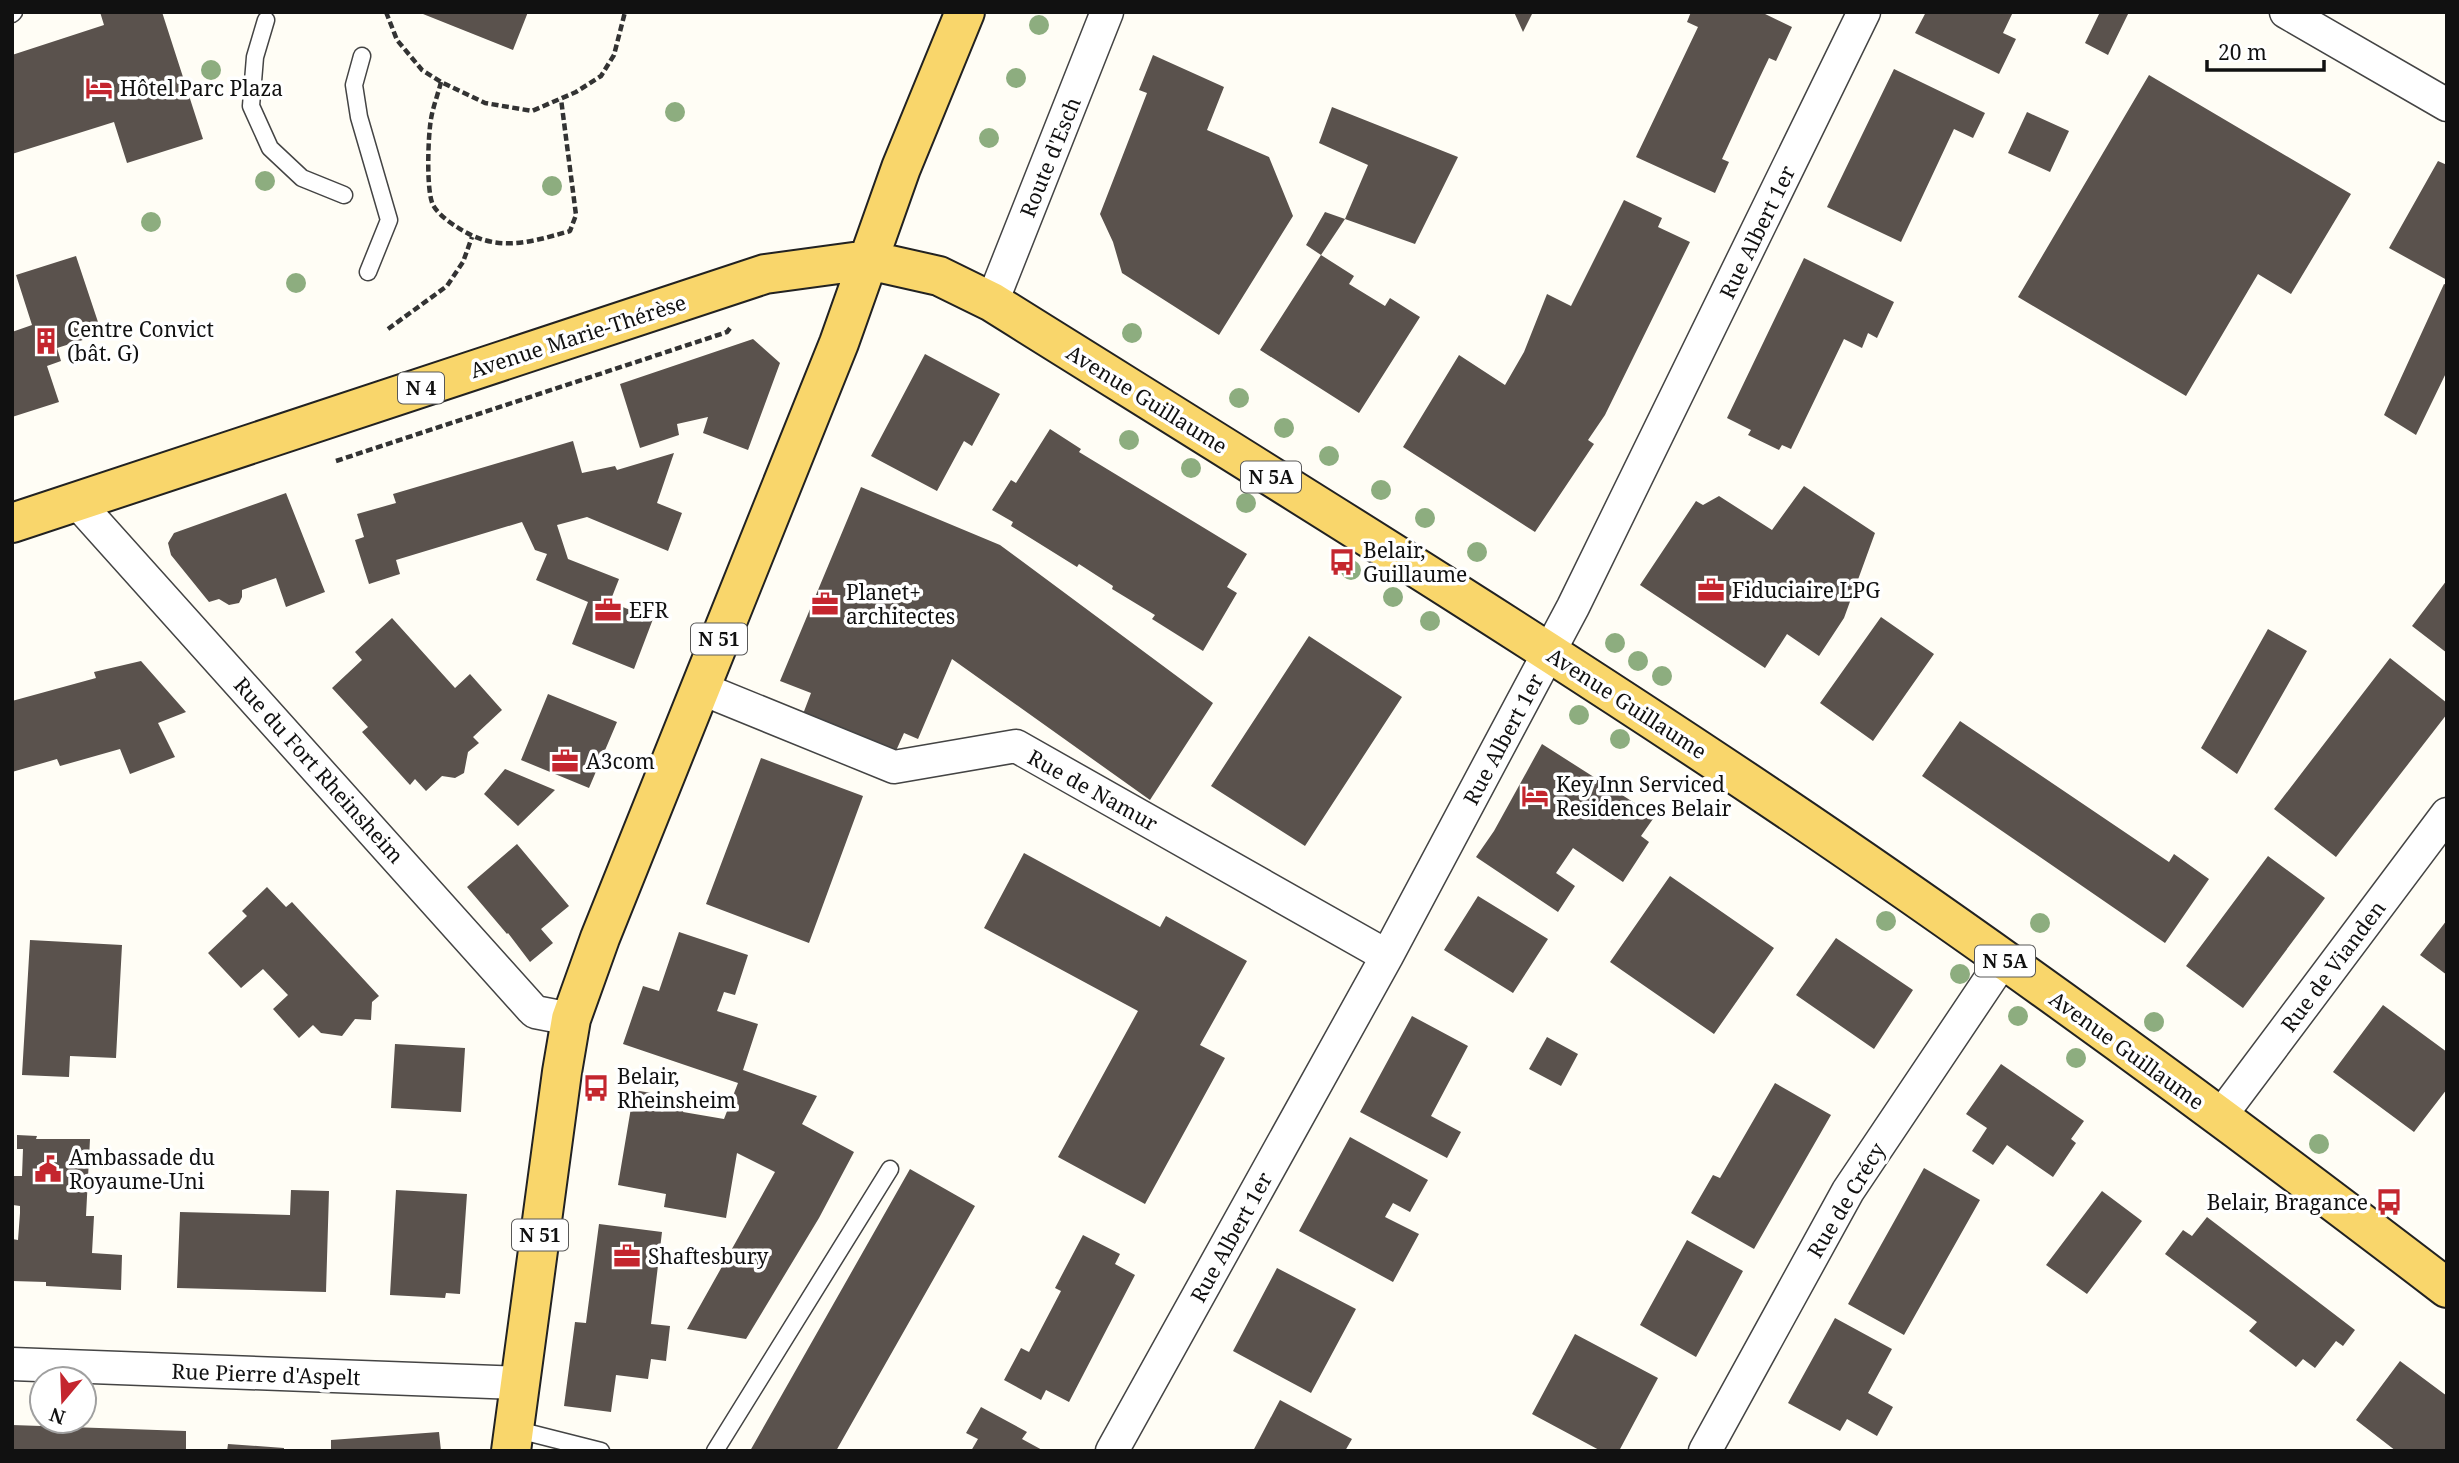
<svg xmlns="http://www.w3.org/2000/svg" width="2459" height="1463" font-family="'Noto Serif',serif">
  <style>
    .building { fill: #5a524d }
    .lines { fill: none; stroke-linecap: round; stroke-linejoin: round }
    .service-casing { stroke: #444; stroke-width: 19 }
    .minor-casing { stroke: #444; stroke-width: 35 }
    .primary-casing { stroke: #222; stroke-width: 42 }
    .path { stroke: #333; stroke-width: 4.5; stroke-dasharray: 7 3.5; stroke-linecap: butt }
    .service { stroke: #fff; stroke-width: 16 }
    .minor { stroke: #fff; stroke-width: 32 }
    .primary { stroke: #f9d66b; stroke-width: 38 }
    .tree { fill: #8dad7f }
    .labels { text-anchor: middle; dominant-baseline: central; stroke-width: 7; stroke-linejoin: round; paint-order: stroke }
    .shield { fill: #fff; stroke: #585858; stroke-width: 2 }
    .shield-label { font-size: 19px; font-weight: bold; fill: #111 }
    .poi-label { font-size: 21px; fill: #111; stroke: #fff; text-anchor: start }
    .street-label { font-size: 21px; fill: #111; stroke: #fff }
  </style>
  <rect width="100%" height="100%" fill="#fffdf5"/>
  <path class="building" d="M100,12H162L203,139L127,163L114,122L12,154V55L104,25Z
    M424,12H528L513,50L423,14Z
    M1514,12H1533L1523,32Z
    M1691,12H1761L1792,27L1776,61L1769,58L1759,79L1722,159L1729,162L1715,193L1636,157L1698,27L1687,22Z
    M1926,12H2013L2003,33L2016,39L1999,74L1915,33Z
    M2100,12H2129L2108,55L2085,43Z
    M1153,55L1224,87L1207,130L1269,157L1293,216L1219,335L1122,273L1113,242L1100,214L1147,93L1139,90Z
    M1894,69L1985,113L1973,138L1954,129L1901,242L1827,207Z
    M2149,75L2351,194L2291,294L2258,274L2186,396L2018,297Z
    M1332,107L1458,157L1415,244L1345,219L1368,165L1319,143Z
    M2027,112L2069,131L2050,172L2008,153Z
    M2438,161L2447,165V280L2389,248Z
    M1624,200L1662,218L1658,227L1690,242L1605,415L1588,440L1594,444L1535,532L1403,447L1459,355L1505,385L1524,352L1547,294L1571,306Z
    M1325,212L1345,219L1321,255L1306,245Z
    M1321,255L1354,276L1349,284L1385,306L1390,298L1420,317L1359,413L1260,350Z
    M76,256L102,334L57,348L61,361L47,366L59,402L12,417V332L32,325L16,275Z
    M1804,258L1894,302L1877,338L1868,333L1862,348L1844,339L1791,449L1782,445L1779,450L1748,435L1751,430L1727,418Z
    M2444,284L2447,285V371L2416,435L2384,415Z
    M753,339L780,363L748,450L703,433L708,417L677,424L679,435L640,448L620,384Z
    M925,354L1000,394L972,446L964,441L937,491L871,456Z
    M1050,429L1081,449L1079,452L1247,554L1227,587L1237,593L1203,651L1152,619L1155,615L1112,589L1113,586L1079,564L1077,567L1011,526L1013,522L992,510L1011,480L1016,483Z
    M573,441L582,473L615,466L617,470L674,453L657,503L682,513L668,551L587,517L557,525L568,559L619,579L610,602L653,619L634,669L572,644L588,602L536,580L547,554L535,550L522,522L396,560L400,574L369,584L355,540L364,537L357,514L396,503L393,494Z
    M1804,486L1875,533L1844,618L1819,656L1787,634L1765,668L1640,585L1696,501L1703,505L1719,496L1772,530Z
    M861,487L1000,545L1213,703L1150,800L952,659L918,739L904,733L895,753L803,714L811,693L780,681Z
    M286,493L325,592L286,607L276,578L242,590V597L239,603L229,605L219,599L209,602L171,555L168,543L174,533Z
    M2447,580V653L2412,626Z
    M1881,617L1934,654L1873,741L1820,703Z
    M392,618L455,688L470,674L502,710L473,737L479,743L468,752L464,773L455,778L442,776L426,791L415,779L410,785L362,732L368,727L332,688L362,660L355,652Z
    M2268,629L2307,651L2237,774L2201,748Z
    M1309,636L1402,697L1305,846L1211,786Z
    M2390,658L2447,703V714L2336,857L2274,809Z
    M141,661L186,712L158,723L175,757L130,774L120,749L60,766L57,759L12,772V701L96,678L94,672Z
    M548,694L617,722L589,788L521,760Z
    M1960,721L2169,862L2174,854L2209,879L2165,943L1922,776Z
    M1542,744L1655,816L1641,836L1649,842L1623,882L1573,848L1556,873L1575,886L1558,912L1476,857L1494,831Z
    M761,758L863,796L809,943L706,904Z
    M505,769L555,790L518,826L484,794Z
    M517,844L569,906L541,929L553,943L530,962L508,933L507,934L467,887Z
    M1024,853L1160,927L1166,916L1247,961L1200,1045L1225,1058L1145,1204L1058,1157L1138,1011L984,928Z
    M2268,856L2325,898L2243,1008L2186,966Z
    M1670,876L1774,948L1714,1034L1610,962Z
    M267,887L286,907L292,902L379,996L372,1002L371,1020L355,1019L342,1036L321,1033L313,1025L299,1038L273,1009L288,995L263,969L241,988L208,953L247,916L242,911Z
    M1478,896L1548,939L1513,993L1444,950Z
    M2447,920V975L2420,955Z
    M679,932L748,955L735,995L724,992L717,1011L758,1024L743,1070L817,1096L802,1124L854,1152L819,1218L746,1339L687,1329L775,1172L737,1153L726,1218L664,1207L666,1194L618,1185L634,1090L685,1099L683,1112L724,1119L738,1083L623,1044L643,986L659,991Z
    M1836,938L1913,990L1874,1049L1796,995Z
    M30,940L122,945L116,1058L70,1056L69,1077L22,1075Z
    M2383,1005L2447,1052V1089L2414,1132L2333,1072Z
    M1412,1016L1468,1046L1431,1116L1461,1132L1447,1158L1360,1112Z
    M1547,1037L1578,1054L1561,1086L1529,1069Z
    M395,1044L465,1048L461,1112L391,1108Z
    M2001,1064L2084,1121L2071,1139L2076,1143L2053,1177L2007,1145L1993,1165L1972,1151L1987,1128L1966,1114Z
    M1775,1083L1831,1115L1754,1249L1691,1213L1713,1175L1720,1178Z
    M17,1135L37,1136L36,1139H90L86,1216H94L92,1253L122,1255L121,1290L46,1286V1282L12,1281V1239L18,1240L20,1213V1206L13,1205L14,1176H22L23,1149H17Z
    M1350,1137L1428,1180L1410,1212L1393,1203L1385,1217L1419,1234L1393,1282L1299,1231Z
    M1924,1168L1980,1200L1904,1335L1848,1304Z
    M910,1169L975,1206L836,1451H750Z
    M291,1190L329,1191L326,1292L177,1288L180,1212L290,1215Z
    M396,1190L467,1194L460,1294L446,1293L445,1298L390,1295Z
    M2102,1191L2142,1221L2087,1294L2046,1265Z
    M2207,1217L2355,1330L2343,1346L2336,1341L2315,1368L2303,1359L2296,1367L2249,1331L2257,1322L2165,1254L2183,1230L2192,1236Z
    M599,1224L662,1232L651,1324L670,1326L666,1361L651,1359L648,1379L616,1375L611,1412L564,1406L575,1322L586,1323Z
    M1083,1235L1120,1254L1115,1264L1135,1275L1069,1402L1046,1390L1041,1400L1004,1380L1021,1348L1029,1352L1061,1291L1055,1288Z
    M1687,1240L1743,1271L1696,1357L1640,1325Z
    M1277,1268L1356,1309L1311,1393L1233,1351Z
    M1835,1318L1892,1349L1868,1393L1893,1407L1877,1436L1847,1419L1840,1431L1788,1403Z
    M1575,1334L1658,1378L1619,1451H1601L1532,1414Z
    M2400,1361L2447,1396V1451H2396L2356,1420Z
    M1280,1400L1352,1439L1345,1451H1253Z
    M981,1407L1027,1432L1022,1439L1044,1451H971L978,1439L966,1433Z
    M12,1425L186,1431V1451H12Z
    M439,1432L441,1451H331V1440Z
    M228,1444L284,1448V1451H227Z"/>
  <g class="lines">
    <defs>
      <path id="service" d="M12,14L14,12
        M266,20L255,57L251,106L270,148L302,178L344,195
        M362,56L354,85L359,117L389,220L368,272
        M514,1429L601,1451
        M715,1451L890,1169"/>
      <path id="minor" d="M2286,12L2447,105
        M992,302L1107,12
        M77,502L532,1009L535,1012L571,1019
        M700,688L894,767L1016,746L1387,956
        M2219,1118L2447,814
        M12,1364L520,1383
        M1112,1451L1387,956L1573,607L1864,12
        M1705,1451L1848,1191L2003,960"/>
      <path id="primary" d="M12,523L765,274L868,260L939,276L992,302C1254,466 1518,628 1775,801C2004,955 2228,1120 2447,1288
        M511,1451L562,1072L571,1019L600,938L839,343L901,168L965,12"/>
    </defs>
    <use href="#service" class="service-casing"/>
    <use href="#minor" class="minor-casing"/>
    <use href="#primary" class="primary-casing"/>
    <path class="path" d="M386,12L397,40L422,70L441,82L485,103L532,111L576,92L601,76L614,55L625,12
      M441,82C438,94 433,107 431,119C428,136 426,191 433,205C438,214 449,222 457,227C496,253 528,243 570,231L576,215L561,99
      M388,329L447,286L463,262L472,237
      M336,461L727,332L731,327"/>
    <use href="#service" class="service"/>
    <use href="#minor" class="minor"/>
    <use href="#primary" class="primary"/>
  </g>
  <g class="tree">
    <circle cx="1039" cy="25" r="10"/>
    <circle cx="211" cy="70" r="10"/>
    <circle cx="1016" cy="78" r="10"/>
    <circle cx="675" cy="112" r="10"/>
    <circle cx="989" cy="138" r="10"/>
    <circle cx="265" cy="181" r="10"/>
    <circle cx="552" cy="186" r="10"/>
    <circle cx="151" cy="222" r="10"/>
    <circle cx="296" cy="283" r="10"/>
    <circle cx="1132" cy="333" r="10"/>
    <circle cx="1239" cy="398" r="10"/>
    <circle cx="1284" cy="428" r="10"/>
    <circle cx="1129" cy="440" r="10"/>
    <circle cx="1329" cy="456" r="10"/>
    <circle cx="1191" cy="468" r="10"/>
    <circle cx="1381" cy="490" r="10"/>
    <circle cx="1246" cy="503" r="10"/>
    <circle cx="1425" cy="518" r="10"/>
    <circle cx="1477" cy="552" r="10"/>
    <circle cx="1351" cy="570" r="10"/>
    <circle cx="1393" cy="597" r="10"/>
    <circle cx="1430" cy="621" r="10"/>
    <circle cx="1615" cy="643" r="10"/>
    <circle cx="1638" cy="661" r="10"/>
    <circle cx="1662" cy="676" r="10"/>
    <circle cx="1579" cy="715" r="10"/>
    <circle cx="1620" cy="739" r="10"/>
    <circle cx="1886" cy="921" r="10"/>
    <circle cx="2040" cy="923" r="10"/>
    <circle cx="1960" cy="974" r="10"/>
    <circle cx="2018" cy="1016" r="10"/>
    <circle cx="2154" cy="1022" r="10"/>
    <circle cx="2076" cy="1058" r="10"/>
    <circle cx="2319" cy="1144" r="10"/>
  </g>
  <defs>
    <symbol id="hotel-bare" viewBox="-9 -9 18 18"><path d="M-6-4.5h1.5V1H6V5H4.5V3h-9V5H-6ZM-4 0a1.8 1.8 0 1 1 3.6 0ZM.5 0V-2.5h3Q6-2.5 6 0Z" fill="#c4262e" stroke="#fff" stroke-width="2.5" paint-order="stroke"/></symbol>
    <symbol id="building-bare" viewBox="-9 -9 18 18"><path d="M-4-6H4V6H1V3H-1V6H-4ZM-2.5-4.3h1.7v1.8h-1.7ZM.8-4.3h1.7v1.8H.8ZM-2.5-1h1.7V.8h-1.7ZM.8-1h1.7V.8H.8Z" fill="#c4262e" stroke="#fff" stroke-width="2.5" paint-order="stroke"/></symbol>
    <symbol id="bus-bare" viewBox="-9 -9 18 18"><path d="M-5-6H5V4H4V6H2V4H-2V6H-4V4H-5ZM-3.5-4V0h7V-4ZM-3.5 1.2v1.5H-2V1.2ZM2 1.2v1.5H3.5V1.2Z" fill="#c4262e" stroke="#fff" stroke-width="2.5" paint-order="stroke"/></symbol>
    <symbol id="office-bare" viewBox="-9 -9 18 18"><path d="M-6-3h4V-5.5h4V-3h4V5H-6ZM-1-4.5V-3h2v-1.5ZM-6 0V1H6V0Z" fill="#c4262e" stroke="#fff" stroke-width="2.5" paint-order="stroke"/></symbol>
    <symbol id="civic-bare" viewBox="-9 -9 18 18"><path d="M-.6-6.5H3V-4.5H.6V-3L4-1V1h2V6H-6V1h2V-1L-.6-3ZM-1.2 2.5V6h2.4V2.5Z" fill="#c4262e" stroke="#fff" stroke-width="2.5" paint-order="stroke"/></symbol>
  </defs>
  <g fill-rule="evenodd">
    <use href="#hotel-bare" x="80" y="69" width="38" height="38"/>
    <use href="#building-bare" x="27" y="322" width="38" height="38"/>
    <use href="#bus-bare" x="1323" y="543" width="38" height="38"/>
    <use href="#office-bare" x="1692" y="571" width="38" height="38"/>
    <use href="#office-bare" x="806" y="585" width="38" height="38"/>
    <use href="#office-bare" x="589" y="591" width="38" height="38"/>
    <use href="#office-bare" x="546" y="742" width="38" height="38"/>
    <use href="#hotel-bare" x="1516" y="777" width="38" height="38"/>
    <use href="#bus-bare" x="577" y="1069" width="38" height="38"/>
    <use href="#civic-bare" x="29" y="1150" width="38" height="38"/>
    <use href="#bus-bare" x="2370" y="1183" width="38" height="38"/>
    <use href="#office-bare" x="608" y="1237" width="38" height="38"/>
  </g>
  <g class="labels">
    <g class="shield">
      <rect x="398" y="372.5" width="46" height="31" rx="5"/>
      <rect x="1241" y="461.5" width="60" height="31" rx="5"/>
      <rect x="691" y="623.5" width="56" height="31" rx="5"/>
      <rect x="1975" y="945.5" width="60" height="31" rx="5"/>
      <rect x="512" y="1219.5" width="56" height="31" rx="5"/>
    </g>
    <g class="shield-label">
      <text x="421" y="388">N 4</text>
      <text x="1271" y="477">N 5A</text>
      <text x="719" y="639">N 51</text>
      <text x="2005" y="961">N 5A</text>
      <text x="540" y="1235">N 51</text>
    </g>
    <g class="poi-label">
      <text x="120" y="88">Hôtel Parc Plaza</text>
      <text x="67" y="329">Centre Convict<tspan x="67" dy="24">(bât. G)</tspan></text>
      <text x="1363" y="550">Belair,<tspan x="1363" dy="24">Guillaume</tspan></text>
      <text x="1732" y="590">Fiduciaire LPG</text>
      <text x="846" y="592">Planet+<tspan x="846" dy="24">architectes</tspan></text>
      <text x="629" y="610">EFR</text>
      <text x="586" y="761">A3com</text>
      <text x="1556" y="784">Key Inn Serviced<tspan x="1556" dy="24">Residences Belair</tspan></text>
      <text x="617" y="1076">Belair,<tspan x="617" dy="24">Rheinsheim</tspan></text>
      <text x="69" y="1157">Ambassade du<tspan x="69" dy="24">Royaume-Uni</tspan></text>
      <text x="2368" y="1202" text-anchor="end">Belair, Bragance</text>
      <text x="648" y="1256">Shaftesbury</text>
    </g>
    <g class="street-label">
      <text transform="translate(1050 157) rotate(-68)">Route d'Esch</text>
      <text transform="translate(1757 232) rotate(-64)">Rue Albert 1er</text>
      <text transform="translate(578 336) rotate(-18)">Avenue Marie-Thérèse</text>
      <text transform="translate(1147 399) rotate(32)">Avenue Guillaume</text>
      <text transform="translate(1627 703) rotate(33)">Avenue Guillaume</text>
      <text transform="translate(1503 739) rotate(-62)">Rue Albert 1er</text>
      <text transform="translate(319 770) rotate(48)">Rue du Fort Rheinsheim</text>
      <text transform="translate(1093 790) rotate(29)">Rue de Namur</text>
      <text transform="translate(2333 966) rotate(-53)">Rue de Vianden</text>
      <text transform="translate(2127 1050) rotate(36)">Avenue Guillaume</text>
      <text transform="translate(1846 1200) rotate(-59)">Rue de Crécy</text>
      <text transform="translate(1231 1237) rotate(-61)">Rue Albert 1er</text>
      <text transform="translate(266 1374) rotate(2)">Rue Pierre d'Aspelt</text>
    </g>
  </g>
  <rect width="2459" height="1463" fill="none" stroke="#111111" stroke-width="28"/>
  <g transform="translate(63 1400) rotate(199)"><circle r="33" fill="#ffffff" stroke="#a0a0a0" stroke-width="2"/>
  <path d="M0-5L12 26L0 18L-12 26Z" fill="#c4262e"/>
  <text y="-10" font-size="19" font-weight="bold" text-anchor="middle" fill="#111111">N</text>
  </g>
  <path d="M2207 60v10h117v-10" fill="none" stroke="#111111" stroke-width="3.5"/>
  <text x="2218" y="60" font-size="21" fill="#111111" stroke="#ffffff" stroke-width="5" paint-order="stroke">20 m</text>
</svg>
